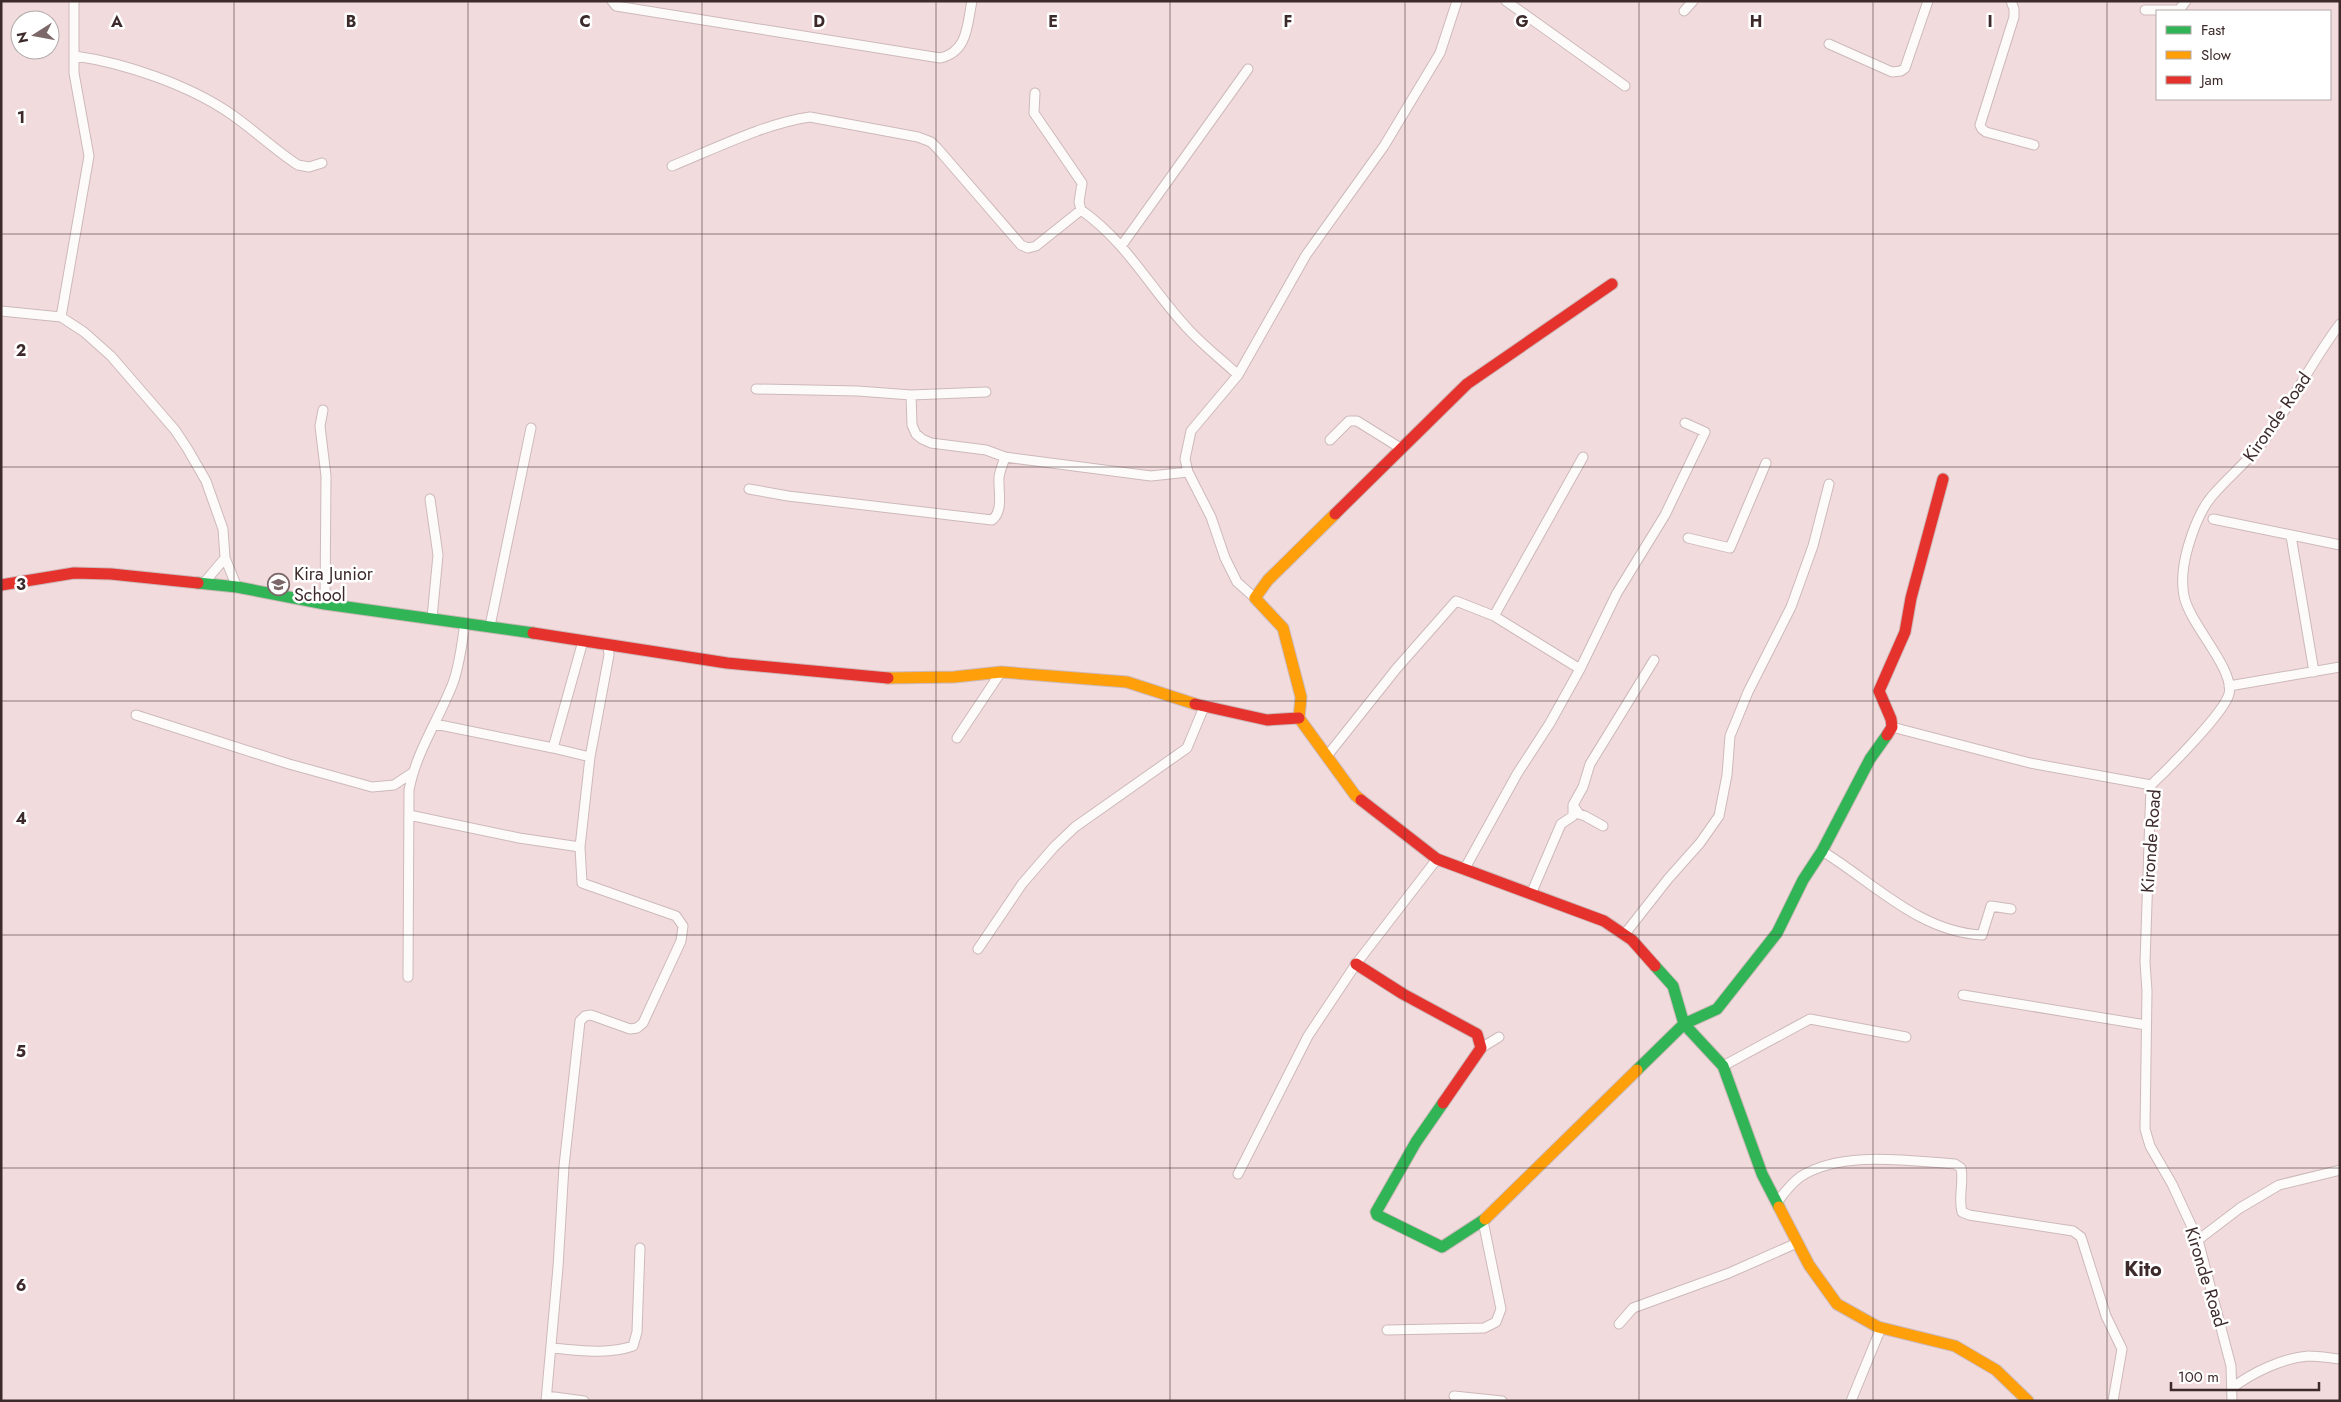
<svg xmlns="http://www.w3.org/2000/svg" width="2341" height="1402" font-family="Jost,sans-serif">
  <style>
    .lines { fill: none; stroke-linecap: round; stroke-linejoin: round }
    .street-casing { stroke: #cdb9ba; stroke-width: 11 }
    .fast-casing { stroke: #cdb9ba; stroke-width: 13 }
    .slow-casing { stroke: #cdb9ba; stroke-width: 13 }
    .jam-casing { stroke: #cdb9ba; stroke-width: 13 }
    .street { stroke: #fdfafa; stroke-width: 9 }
    .fast { stroke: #30b455; stroke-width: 11 }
    .slow { stroke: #ff9f0a; stroke-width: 11 }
    .jam { stroke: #e5322d; stroke-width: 11 }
    .grid { fill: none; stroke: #3d2a2b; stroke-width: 1; stroke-opacity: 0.55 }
    .labels { text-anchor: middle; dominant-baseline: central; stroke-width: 5; stroke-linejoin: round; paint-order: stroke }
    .street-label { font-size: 18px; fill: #3d2a2b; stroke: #fff }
    .poi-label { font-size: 18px; fill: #3d2a2b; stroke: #fff; text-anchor: start }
    .quarter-label { font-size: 20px; font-weight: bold; fill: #3d2a2b; stroke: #fff }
    .grid-label { font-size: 16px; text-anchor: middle; font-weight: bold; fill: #3d2a2b; stroke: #fff; stroke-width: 5; stroke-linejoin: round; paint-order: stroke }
  </style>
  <rect width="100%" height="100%" fill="#f2dbdc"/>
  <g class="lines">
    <defs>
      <path id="street" d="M74,1V73L89,156L61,317L84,332L111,356L175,430L187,448L206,481L223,529L225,558L237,587
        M612,1L616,6L940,58C968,52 967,25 972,1
        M1506,1L1625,86
        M2011,1L2014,9V17L1980,125L1982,129L1986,132L2034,145
        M2145,10H2179L2186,1
        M1684,11L1693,1
        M1829,44L1892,72L1901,71L1905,68L1928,1
        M75,56C125,63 189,85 231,114C254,130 275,150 298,165L309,167L322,163
        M1035,93L1034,113L1082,183L1079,202L1081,210
        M672,166C714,149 766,123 810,117L918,137L931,142L938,149L1021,245L1028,248L1036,246L1081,210C1128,243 1151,290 1189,330C1204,346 1222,360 1238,375
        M1122,245L1248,69
        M1,311L61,317
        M756,389L858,391L911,395L912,425L916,434L922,439L931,443L986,450L1005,457L1151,476L1188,472
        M911,395L986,392
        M323,410L320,426L326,476L325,604
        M1330,440L1349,421H1357L1402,449
        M749,489L788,496L992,520C1004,511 998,490 999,477C1000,470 1003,464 1005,457
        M430,499L438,555L432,618
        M2213,519L2340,545
        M2291,536L2314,672
        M1688,538L1730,548L1766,463
        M203,584L225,558
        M1255,598L1237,582L1225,558L1211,517L1188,472L1185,459L1191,431L1238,375L1306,255L1384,146L1440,53L1457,1
        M1494,616L1583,457
        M490,626L531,428
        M2229,686L2340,667
        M136,715L289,764L372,787L394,785L412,773
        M435,724L553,748L583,641
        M1892,727L2030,763L2151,785
        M957,738L1001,672
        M553,748L590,757
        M1327,756L1397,668L1456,601L1494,616L1580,669
        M1573,805L1583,787L1590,764L1654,660
        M409,815L519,838L580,847L582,883L676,916L683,926L681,941L643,1023L637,1028L630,1029L591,1015L585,1016L580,1021L564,1166L558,1267L546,1401
        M580,847L590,757L609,655L608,645
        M1822,851C1873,882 1919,932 1982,935L1991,906L2011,909
        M1464,870L1517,774L1550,723L1580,669L1617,593L1665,515L1705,432L1685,423
        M1531,894L1561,824L1573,816V805L1579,814L1585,816L1603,826
        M1624,935L1668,879L1700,843L1719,816L1727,775L1730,736L1748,692L1791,607L1813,546L1829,484
        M978,949L1022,884L1054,847L1075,827L1187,748L1204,707
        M408,977L409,790C416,752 439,719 453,683C460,664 462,642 465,623
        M1963,995L2146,1025
        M1481,1048L1499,1037
        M1723,1066L1810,1019L1906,1037
        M1238,1174L1308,1036L1356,964L1437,859
        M1777,1203C1783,1194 1791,1184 1800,1177C1841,1150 1909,1161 1955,1164L1961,1168C1964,1183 1958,1197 1962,1212L1969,1215L2073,1231L2081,1237L2106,1316L2122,1349L2113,1401
        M2198,1240L2240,1208L2279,1185L2340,1170
        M1619,1324L1633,1308L1729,1273L1797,1243
        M1387,1330L1484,1328L1496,1322L1501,1309L1483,1221
        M551,1348C578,1350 607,1355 633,1346L637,1332L640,1248
        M2232,1388C2252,1373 2282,1358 2308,1356C2318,1356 2330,1358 2340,1359
        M547,1396L584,1401
        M1454,1396L1502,1401
        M1851,1401L1881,1328
        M2232,1401L2231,1366L2198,1240L2172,1184L2150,1146L2145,1129L2147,991L2145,962L2151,785C2167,770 2224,713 2229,694C2235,669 2190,625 2184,596C2181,581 2184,561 2188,547C2193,530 2200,510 2212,496C2230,475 2252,458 2268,435C2294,399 2313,359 2340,324"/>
      <path id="fast" d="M198,583L237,587L325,604L533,633
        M1655,966L1673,986L1684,1024L1723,1066L1762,1174L1779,1207
        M1637,1070L1684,1024L1717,1009L1777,933L1803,880L1822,851L1870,759L1887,735
        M1443,1103L1416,1142L1376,1212L1377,1215L1442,1247L1485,1219"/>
      <path id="slow" d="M1335,514L1268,580L1255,598L1283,628L1301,697L1299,718L1355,795L1361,800
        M888,678L954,677L1001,672L1127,682L1195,704
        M1779,1207L1809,1265L1837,1304L1878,1327L1955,1346L1996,1370L2028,1401
        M1485,1219L1637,1070"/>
      <path id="jam" d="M1335,514L1467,384L1612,284
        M1,585L74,573L111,574L198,583
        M533,633L727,663L888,678
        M1195,704L1267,720L1299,718
        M1887,735L1892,727L1891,719L1879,691L1905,632L1911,598L1943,479
        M1361,800L1437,859L1604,921L1632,940L1655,966
        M1356,964L1403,994L1477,1034L1481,1048L1443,1103"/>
    </defs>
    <use href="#street" class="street-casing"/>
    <use href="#fast" class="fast-casing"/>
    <use href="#slow" class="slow-casing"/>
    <use href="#jam" class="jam-casing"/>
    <use href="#street" class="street"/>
    <use href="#fast" class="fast"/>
    <use href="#slow" class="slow"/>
    <use href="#jam" class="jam"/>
  </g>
  <path class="grid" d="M234,1V1401M468,1V1401M702,1V1401M936,1V1401M1170,1V1401M1405,1V1401M1639,1V1401M1873,1V1401M2107,1V1401M1,234H2340M1,467H2340M1,701H2340M1,935H2340M1,1168H2340"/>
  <defs>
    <symbol id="school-ring" viewBox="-11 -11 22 22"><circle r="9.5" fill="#fff" stroke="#7c6869" stroke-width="1.5"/><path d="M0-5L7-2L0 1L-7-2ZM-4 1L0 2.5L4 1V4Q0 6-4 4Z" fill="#7c6869"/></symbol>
  </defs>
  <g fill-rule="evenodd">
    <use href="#school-ring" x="266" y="572" width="25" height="25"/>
  </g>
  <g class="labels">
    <g class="street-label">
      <text transform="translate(2277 417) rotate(-55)">Kironde Road</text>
      <text transform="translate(2151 841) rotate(-86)">Kironde Road</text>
      <text transform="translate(2206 1277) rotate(73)">Kironde Road</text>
    </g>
    <g class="poi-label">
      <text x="294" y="574">Kira Junior<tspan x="294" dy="21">School</tspan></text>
    </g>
    <g class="quarter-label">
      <text x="2143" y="1269">Kito</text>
    </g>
  </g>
  <g class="grid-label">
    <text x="117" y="27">A</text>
    <text x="351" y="27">B</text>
    <text x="585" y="27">C</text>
    <text x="819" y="27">D</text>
    <text x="1053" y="27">E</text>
    <text x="1288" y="27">F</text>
    <text x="1522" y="27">G</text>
    <text x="1756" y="27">H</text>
    <text x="1990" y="27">I</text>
    <text x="21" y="123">1</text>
    <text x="21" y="356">2</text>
    <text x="21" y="590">3</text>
    <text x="21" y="824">4</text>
    <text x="21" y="1057">5</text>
    <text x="21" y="1291">6</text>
  </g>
  <rect width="2341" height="1402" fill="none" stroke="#3d2a2b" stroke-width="5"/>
  <rect x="2156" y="10" width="175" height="90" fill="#ffffff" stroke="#b1aaaa"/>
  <rect x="2166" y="26" width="25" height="8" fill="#30b455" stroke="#b1aaaa"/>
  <text x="2201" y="35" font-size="15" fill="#3d2a2b">Fast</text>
  <rect x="2166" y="51" width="25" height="8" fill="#ff9f0a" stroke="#b1aaaa"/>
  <text x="2201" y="60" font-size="15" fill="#3d2a2b">Slow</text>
  <rect x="2166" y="76" width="25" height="8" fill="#e5322d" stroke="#b1aaaa"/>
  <text x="2201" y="85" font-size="15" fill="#3d2a2b">Jam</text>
  <g transform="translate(35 35) rotate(259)"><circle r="24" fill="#ffffff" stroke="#b1aaaa"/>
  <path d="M0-4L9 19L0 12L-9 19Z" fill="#7c6869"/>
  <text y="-8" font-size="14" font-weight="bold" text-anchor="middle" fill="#3d2a2b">N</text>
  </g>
  <path d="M2171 1382v8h148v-8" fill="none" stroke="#3d2a2b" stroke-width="2.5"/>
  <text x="2178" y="1382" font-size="15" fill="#3d2a2b" stroke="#ffffff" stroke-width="4" paint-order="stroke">100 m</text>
</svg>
